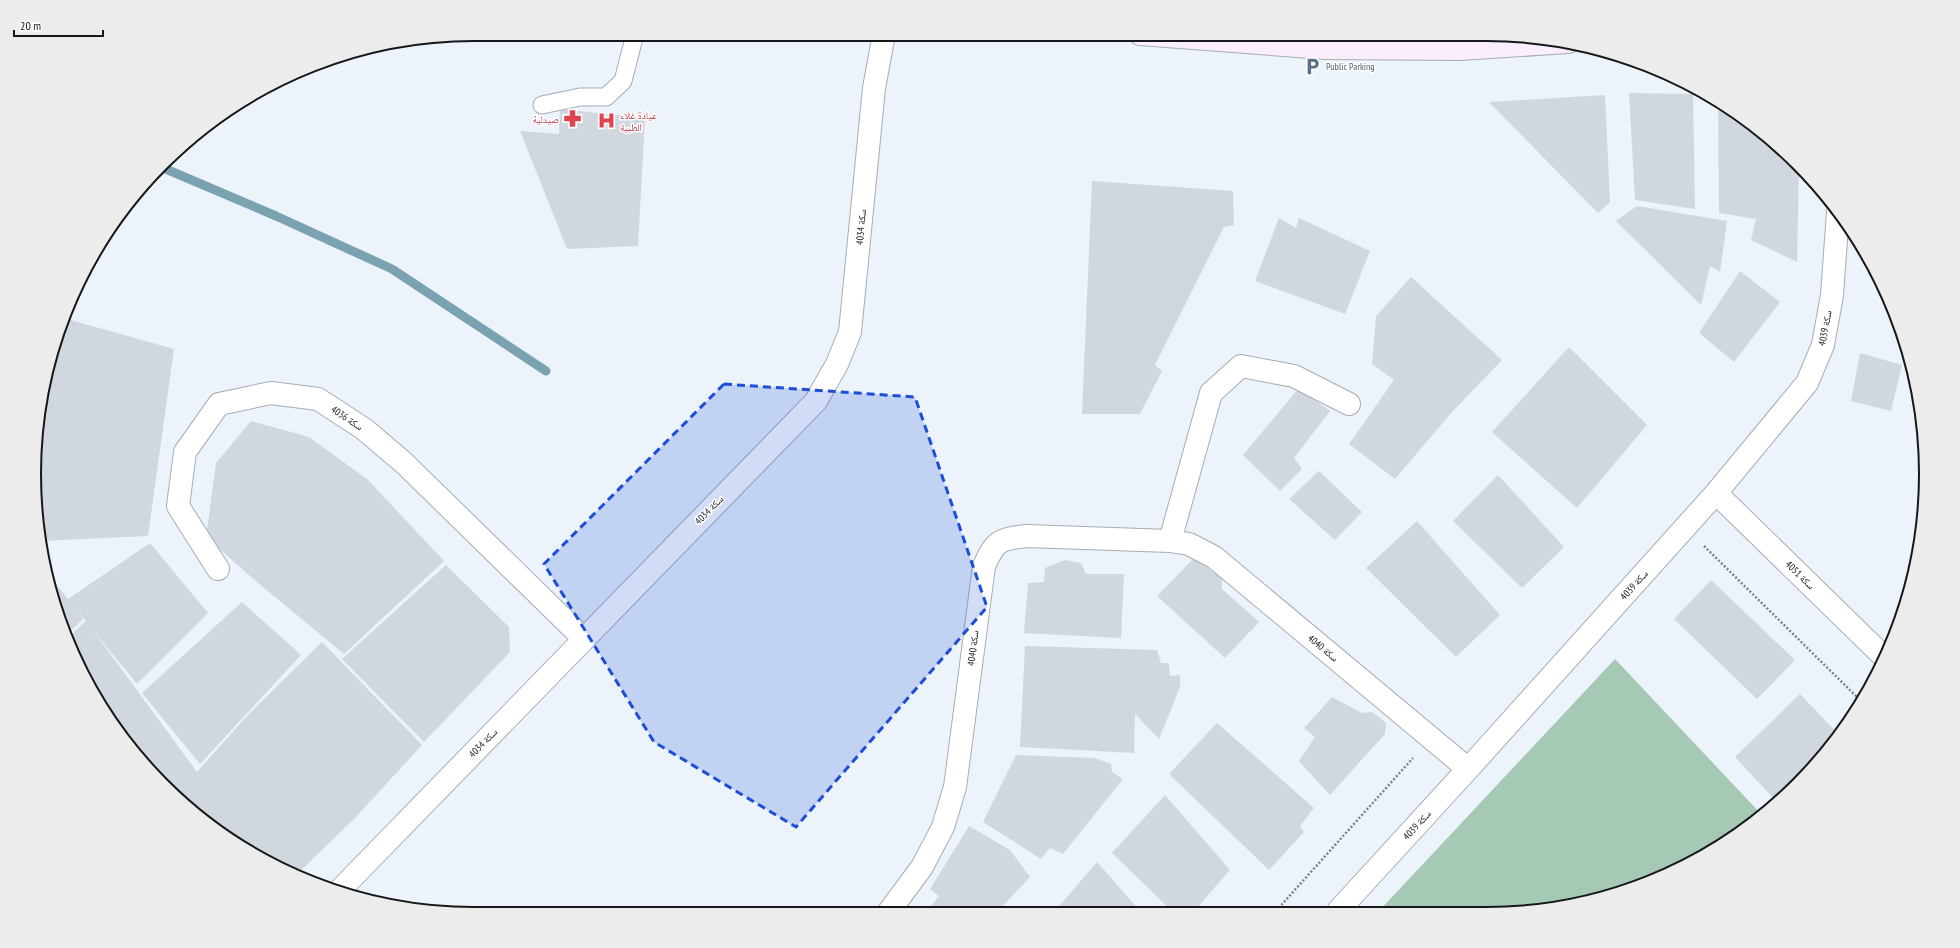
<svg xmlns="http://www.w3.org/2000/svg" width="1960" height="948" font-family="'PT Sans Narrow','Noto Naskh Arabic',sans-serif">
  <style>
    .green { fill: #a6c9b5 }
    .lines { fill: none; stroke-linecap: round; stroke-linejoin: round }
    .stream { stroke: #7aa2b0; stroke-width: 9 }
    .building { fill: #d0d7de }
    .lane-casing { stroke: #a6adb3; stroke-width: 19 }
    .street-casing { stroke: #a6adb3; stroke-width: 24 }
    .secondary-casing { stroke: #a6adb3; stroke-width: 24 }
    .path { stroke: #7d8286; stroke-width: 2.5; stroke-dasharray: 2 2; stroke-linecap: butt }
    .lane { stroke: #fff; stroke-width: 17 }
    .street { stroke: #fff; stroke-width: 22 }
    .secondary { stroke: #faeefd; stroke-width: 22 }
    .marked { fill: #1d4ed8; fill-opacity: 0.2; stroke: #1d4ed8; stroke-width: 3; stroke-dasharray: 8 5; stroke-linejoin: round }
    .labels { text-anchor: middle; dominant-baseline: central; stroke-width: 3; stroke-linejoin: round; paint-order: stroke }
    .service-label { font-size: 10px; fill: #4e5e75; stroke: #fff; text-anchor: start }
    .health-label { font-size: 10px; fill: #be3a42; stroke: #fff; text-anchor: start }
    .street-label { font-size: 10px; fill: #151719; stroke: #fff }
    .rim { fill: none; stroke: #151719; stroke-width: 2 }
  </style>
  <rect width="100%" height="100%" fill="#ecf3fa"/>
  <path class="green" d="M1615,659L1762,815L1754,823L1655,880L1544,910L1379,911Z"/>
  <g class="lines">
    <path class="stream" d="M161,167L276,216L392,269L546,371"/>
  </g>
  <path class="building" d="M1629,93L1693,94L1695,209L1635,200Z
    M1605,95L1610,202L1598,213L1489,102Z
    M1718,102L1731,108L1799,165L1797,262L1751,240L1756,219L1719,213Z
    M560,109L645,118L638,246L567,249L520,131L559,134Z
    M1092,181L1233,191L1234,225L1224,227L1155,365L1162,371L1140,414H1082Z
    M1637,206L1727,221L1720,272L1710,266L1701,305L1616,221Z
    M1279,218L1296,228L1299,218L1370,251L1345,314L1255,281Z
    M1740,271L1780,302L1734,362L1699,333Z
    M1411,277L1502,360L1452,412L1395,479L1349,444L1394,380L1372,364L1376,316Z
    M1891,302L1893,306L1896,316L1886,312Z
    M67,319L174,349L148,536L40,541L34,474L43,388Z
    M1569,347L1647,425L1577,508L1492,432Z
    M1860,353L1902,365L1891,411L1851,401Z
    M1299,388L1330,411L1294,458L1302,469L1280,491L1243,455Z
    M251,421L309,437L367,479L444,561L344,654L258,583L206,537L216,463Z
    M1319,471L1362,512L1335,540L1289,499Z
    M1498,475L1564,547L1522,588L1453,521Z
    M1417,521L1500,615L1456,657L1366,568Z
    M150,543L208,613L137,684L92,629L197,772L246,717L322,642L422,745L356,817L296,875L230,840L163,785L125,742L79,669L67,638L86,621L76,609L83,619L66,635L57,615L47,572L68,599Z
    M1196,556L1211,571L1222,575V589L1259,622L1225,658L1157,596Z
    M1065,560L1081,563L1086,574H1124L1121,638L1024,633L1028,583L1044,582L1045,568Z
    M446,565L509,627L510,652L424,742L342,659Z
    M1711,580L1795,660L1757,699L1674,619Z
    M242,602L301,655L200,764L142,693Z
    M1025,646L1157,650L1161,663H1169L1170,676L1180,675V687L1159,739L1135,714L1134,753L1020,747Z
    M1800,694L1839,735L1835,742L1776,801L1735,757Z
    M1332,697L1362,713L1372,712L1386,723L1385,734L1330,795L1299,761L1315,737L1304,728Z
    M1217,723L1314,808L1300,826L1304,832L1269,870L1169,774Z
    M1016,755L1095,758L1111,764L1112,772L1123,779L1063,854L1050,848L1041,859L983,822Z
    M1165,795L1230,870L1194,911L1173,912L1112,853Z
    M969,826L1010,850L1030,877L997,912H928L927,911L939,896L930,889Z
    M1097,862L1141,912H1054Z"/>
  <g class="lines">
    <defs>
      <path id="lane" d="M542,105L580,97H606L623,81L635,34"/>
      <path id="street" d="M1716,493L1884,657
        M1170,541L1211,393L1241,366L1294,376L1349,404
        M218,569L178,506L185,452L219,404L271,393L318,399L364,429L404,463L584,639
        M339,891L816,401L837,364L850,332L874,88L884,34
        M1338,911L1468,769L1716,493L1807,383L1823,345L1832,295L1838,212
        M888,913L922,867L943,827L955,787L984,566C995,541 999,539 1027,536L1170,541L1189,544L1214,557L1468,769"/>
      <path id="secondary" d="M1140,34L1324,48L1460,49L1568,42"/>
    </defs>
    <use href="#lane" class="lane-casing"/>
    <use href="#street" class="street-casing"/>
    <use href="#secondary" class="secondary-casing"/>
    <path class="path" d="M1704,546L1860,700
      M1276,911L1413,758"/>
    <use href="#lane" class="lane"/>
    <use href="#street" class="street"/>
    <use href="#secondary" class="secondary"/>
  </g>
  <path class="marked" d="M724,384L915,397L987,607L796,827L654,742L544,564Z"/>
  <defs>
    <symbol id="parking-bare" viewBox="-9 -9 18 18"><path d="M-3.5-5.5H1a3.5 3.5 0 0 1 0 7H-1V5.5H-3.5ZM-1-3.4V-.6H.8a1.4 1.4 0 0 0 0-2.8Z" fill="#5c6f8a" stroke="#fff" stroke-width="2.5" paint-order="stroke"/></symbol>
    <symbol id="pharmacy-bare" viewBox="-9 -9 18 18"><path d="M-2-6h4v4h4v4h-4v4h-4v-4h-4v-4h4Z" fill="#e0444e" stroke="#fff" stroke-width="2.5" paint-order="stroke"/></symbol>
    <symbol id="hospital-bare" viewBox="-9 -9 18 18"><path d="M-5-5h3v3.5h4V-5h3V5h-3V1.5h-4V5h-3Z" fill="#e0444e" stroke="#fff" stroke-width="2.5" paint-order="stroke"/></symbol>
  </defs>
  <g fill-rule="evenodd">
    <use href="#parking-bare" x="1300" y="54" width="25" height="25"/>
    <use href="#pharmacy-bare" x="560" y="106" width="25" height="25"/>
    <use href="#hospital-bare" x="594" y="108" width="25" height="25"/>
  </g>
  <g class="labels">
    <g class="service-label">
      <text x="1326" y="66">Public Parking</text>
    </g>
    <g class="health-label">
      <text x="620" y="115">عيادة غلاء<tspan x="620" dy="12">الطبية</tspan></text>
      <text x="559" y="119" text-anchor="end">صيدلية</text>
    </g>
    <g class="street-label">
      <text transform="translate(861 227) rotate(-85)">سكة 4034</text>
      <text transform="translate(1825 328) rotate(-79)">سكة 4039</text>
      <text transform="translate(347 418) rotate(34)">سكة 4036</text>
      <text transform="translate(709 510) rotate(-46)">سكة 4034</text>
      <text transform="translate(1800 575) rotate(44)">سكة 4051</text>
      <text transform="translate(1634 585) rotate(-48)">سكة 4039</text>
      <text transform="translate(973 648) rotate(-83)">سكة 4040</text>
      <text transform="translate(1323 648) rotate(40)">سكة 4040</text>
      <text transform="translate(483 743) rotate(-46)">سكة 4034</text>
      <text transform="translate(1417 825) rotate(-47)">سكة 4039</text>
    </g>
  </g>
  <path d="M0 0H1960V948H0ZM474 41H1486A433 433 0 0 1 1919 474V474A433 433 0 0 1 1486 907H474A433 433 0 0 1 41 474V474A433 433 0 0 1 474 41Z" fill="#ececed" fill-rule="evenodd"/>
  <path class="rim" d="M474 41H1486A433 433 0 0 1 1919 474V474A433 433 0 0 1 1486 907H474A433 433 0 0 1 41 474V474A433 433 0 0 1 474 41Z"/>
  <path d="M14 30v6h89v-6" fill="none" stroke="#151719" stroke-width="2"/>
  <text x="20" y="30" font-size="12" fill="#151719" stroke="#ffffff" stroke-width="3" paint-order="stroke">20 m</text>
</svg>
